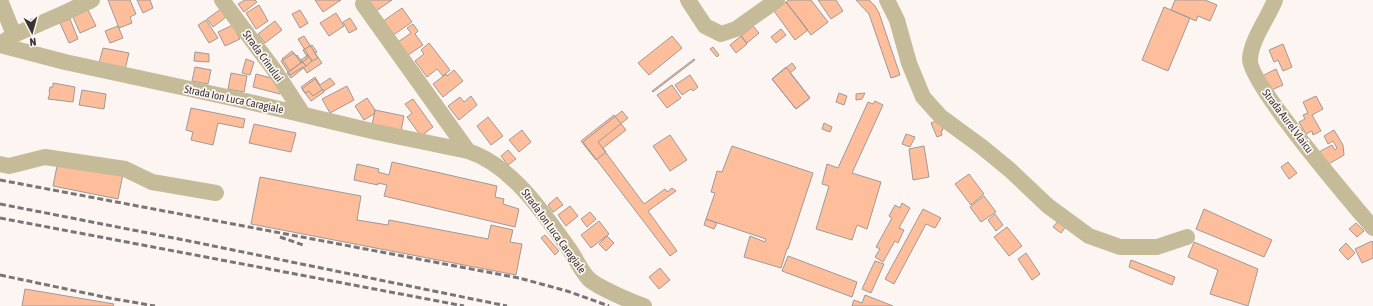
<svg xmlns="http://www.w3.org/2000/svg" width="1373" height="306" font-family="'Asap Condensed',sans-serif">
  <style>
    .building { fill: #febe9c; stroke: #9f9a97 }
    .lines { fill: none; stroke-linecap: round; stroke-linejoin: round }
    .minor { stroke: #c6bb98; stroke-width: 16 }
    .rail { stroke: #797574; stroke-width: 3; stroke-dasharray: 6 3; stroke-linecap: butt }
    .labels { text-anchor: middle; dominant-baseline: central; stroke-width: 3.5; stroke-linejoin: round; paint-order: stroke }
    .street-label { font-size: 11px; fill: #373534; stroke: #fcf5f2 }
  </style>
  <rect width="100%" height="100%" fill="#fcf5f2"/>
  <path class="building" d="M108,0H130L136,14L130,17L132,23L119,28Z
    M137,0H150L153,8L143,13Z
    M245,0H255L257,2L244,12L238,4Z
    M315,0H341L323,12Z
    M364,0H392L373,13Z
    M789,0H811L828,22L811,35L786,2Z
    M818,0H836L843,11L831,19Z
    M856,0H869L875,6L879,13L900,75L891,78L869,14Z
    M1175,0H1205L1217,5L1210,21L1198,16L1196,21L1171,10Z
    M786,2L808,30L795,40L774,11Z
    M259,5L268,21L256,29L246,13Z
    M1164,7L1190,18L1168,71L1142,60Z
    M402,8L412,22L392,36L382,22Z
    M221,9L226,17L213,27L207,19Z
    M88,10L96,26L80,33L73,17Z
    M300,10L308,23L300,28L292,14Z
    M336,13L344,26L329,36L320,23Z
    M350,18L357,29L349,33L343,22Z
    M70,19L78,39L69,43L60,23Z
    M206,20L218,38L209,43L198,25Z
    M275,21L282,30L265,43L258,34Z
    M413,24L418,31L415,34L423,45L408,55L398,42L411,33L407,28Z
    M233,25L240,39L225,46L218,32Z
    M118,26L123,38L110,43L105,31Z
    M753,26L759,33L747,43L741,36Z
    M781,29L786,35L776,43L771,37Z
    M304,36L318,58L312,61L298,39Z
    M672,36L682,48L649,75L638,63Z
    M741,36L747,44L736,53L730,45Z
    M429,43L450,70L443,76L437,69L427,77L415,61L424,54L421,50Z
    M1283,44L1292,67L1283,71L1278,60L1274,62L1269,50Z
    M312,45L317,52L315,53L322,63L307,73L303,67L290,75L281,61L294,53L301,63L308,58L303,50Z
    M713,47L719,55L717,57L710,49Z
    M103,48L129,53L125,69L99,63Z
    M292,51L296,56L297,55L302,62L290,71L282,59Z
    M195,52L209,54V62L194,61Z
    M308,55L312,61L306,66L301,60Z
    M246,59L254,62L250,75L242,73Z
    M694,59L695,60L653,92L652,91Z
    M302,62L306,66L291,78L287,73Z
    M792,63L796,68L790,73L810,98L796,109L772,79Z
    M195,67L211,70L208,84L192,81Z
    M786,67L810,98L796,109L772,79Z
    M1276,69L1283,85L1269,91L1262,76Z
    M454,70L463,81L443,97L433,84L446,74L447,76Z
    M231,73L247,76L244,92L228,89Z
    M256,74L279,80L283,86L280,94L253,87Z
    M690,75L698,87L693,91L691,89L682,95L675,85Z
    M315,77L320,85L330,78L335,84L324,91L323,89L313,96L309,91L305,93L301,87Z
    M315,79L324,92L311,101L302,89Z
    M53,83L75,87L73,102L48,99L50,93L49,92L50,87H53Z
    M672,85L681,98L667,108L657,95Z
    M347,86L354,100L330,113L322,99Z
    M82,90L106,94L104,109L79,105Z
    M839,93L847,96L844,105L836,102Z
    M865,93L862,99L856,100V94Z
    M471,96L477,105L459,120L448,106L460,97L464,102Z
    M1316,96L1323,109L1312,115L1321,131L1313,135L1312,131L1306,134L1299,122L1305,119L1303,115L1308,113L1303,102Z
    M367,98L375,110L374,114L364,120L355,106Z
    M413,99L433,127L421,136L407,117L412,113L405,104Z
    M875,101L883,105L852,173L881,182L867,229L857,225L852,240L816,229L829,186L822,184L827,164L838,168L868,102L873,104Z
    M191,108L245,119L243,128L218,123L213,145L191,140L193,132L186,130Z
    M375,110L404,116L401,131L372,125Z
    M622,111L628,118L598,142L644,204L665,189L667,192L672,188L676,191L648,211L677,251L670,256L583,142Z
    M614,115L626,130L603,148L606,152L596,160L581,141Z
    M488,117L503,136L491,145L477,126Z
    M939,120L943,130L941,131L942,135L937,137L931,123Z
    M824,123L832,127L830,132L822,129Z
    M254,124L296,133L291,152L249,143Z
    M522,130L531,142L519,152L509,140Z
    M1334,130L1343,145L1344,155L1327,165L1319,152L1332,145L1335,150L1337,148L1333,141L1328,144L1324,136Z
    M906,134L915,137L910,147L902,144Z
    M670,135L687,160L670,171L653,146Z
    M732,146L813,173L788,249H787L781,268L744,257L750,236L765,242L766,239L706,219L715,193L711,192L717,171L722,172Z
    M924,146L929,177L913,180L909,149Z
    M508,150L516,159L508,165L501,156Z
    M58,161L123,174L118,199L53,186Z
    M392,162L497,186L495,197L504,199L503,204L519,209L515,227L384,196L387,185L378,183V185L354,180L357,164L379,169L378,172L389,175Z
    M1288,162L1297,173L1289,179L1281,167Z
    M969,174L984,194L971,205L955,184Z
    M260,177L361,196L357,220L388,225L389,220L488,239L491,225L513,230L510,242L522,244L516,275L251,224Z
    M984,196L996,212L981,222L970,207Z
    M557,197L563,205L553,212L548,205Z
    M902,203L910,208L899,228L904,230L898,243L895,241L883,262L875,257L880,249L876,247L892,218L889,216L895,205L900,208Z
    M570,206L578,216L566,226L558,215Z
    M923,209L941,218L935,228L926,224L894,284L885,279Z
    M1204,209L1272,240L1264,257L1196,229Z
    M590,212L596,219L587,227L581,219Z
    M995,214L1003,225L996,231L988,220Z
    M706,219L717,223L714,229L704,225Z
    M1060,219L1067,225L1061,233L1053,227Z
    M599,221L609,234L591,248L581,235Z
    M1356,223L1364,231L1357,237L1349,229Z
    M1007,227L1022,246L1009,256L994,237Z
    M545,235L559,251L555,255L541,238Z
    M607,236L614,243L606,251L599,244Z
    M1372,241L1373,244V258L1362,263L1355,249Z
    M1194,242L1258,269L1248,306L1210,294L1218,270L1188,257Z
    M1346,243L1355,253L1348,260L1339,250Z
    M1026,253L1040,274L1032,280L1018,259Z
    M788,256L857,282L852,297L782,271Z
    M1131,260L1175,277L1172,285L1129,267Z
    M875,261L884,264L871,293L862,289Z
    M660,268L670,280L659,289L649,277Z
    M25,289L114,304L113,306H22Z
    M865,295L893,306H852L854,300L862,303Z"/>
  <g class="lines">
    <path class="minor" d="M0,0L14,35
      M222,0L275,71L303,114
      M688,0L705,26L721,34L736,29L777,0
      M887,0L897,20L909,63L923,97L941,117L982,147L1010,170L1048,206L1089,236L1120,247H1157L1187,237
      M1275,0C1268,18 1251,40 1250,59C1248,82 1353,204 1373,228
      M363,4L468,151
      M0,44L14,35L62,14L92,0
      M0,45L65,62L241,100L376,132L468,151C511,165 542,211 567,246C575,256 580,270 589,279C597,287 632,302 644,306
      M0,164L9,166L45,157L125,169L152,182L216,193"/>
    <path class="rail" d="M0,180L519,278L567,291L609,306
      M0,204L189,241L507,306
      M0,218L464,306
      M280,237L303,245
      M0,275L109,298L155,306"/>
  </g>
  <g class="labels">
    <g class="street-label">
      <text transform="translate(263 56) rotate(54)">Strada Crinului</text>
      <text transform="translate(234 99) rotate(12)">Strada Ion Luca Caragiale</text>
      <text transform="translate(1288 121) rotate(53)">Strada Aurel Vlaicu</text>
      <text transform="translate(554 231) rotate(54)">Strada Ion Luca Caragiale</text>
    </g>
  </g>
  <g transform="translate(32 32) rotate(174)" stroke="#fcf5f2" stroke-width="3" paint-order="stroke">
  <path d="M0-3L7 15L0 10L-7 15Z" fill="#373534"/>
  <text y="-6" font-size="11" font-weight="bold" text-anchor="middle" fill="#373534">N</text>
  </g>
</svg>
